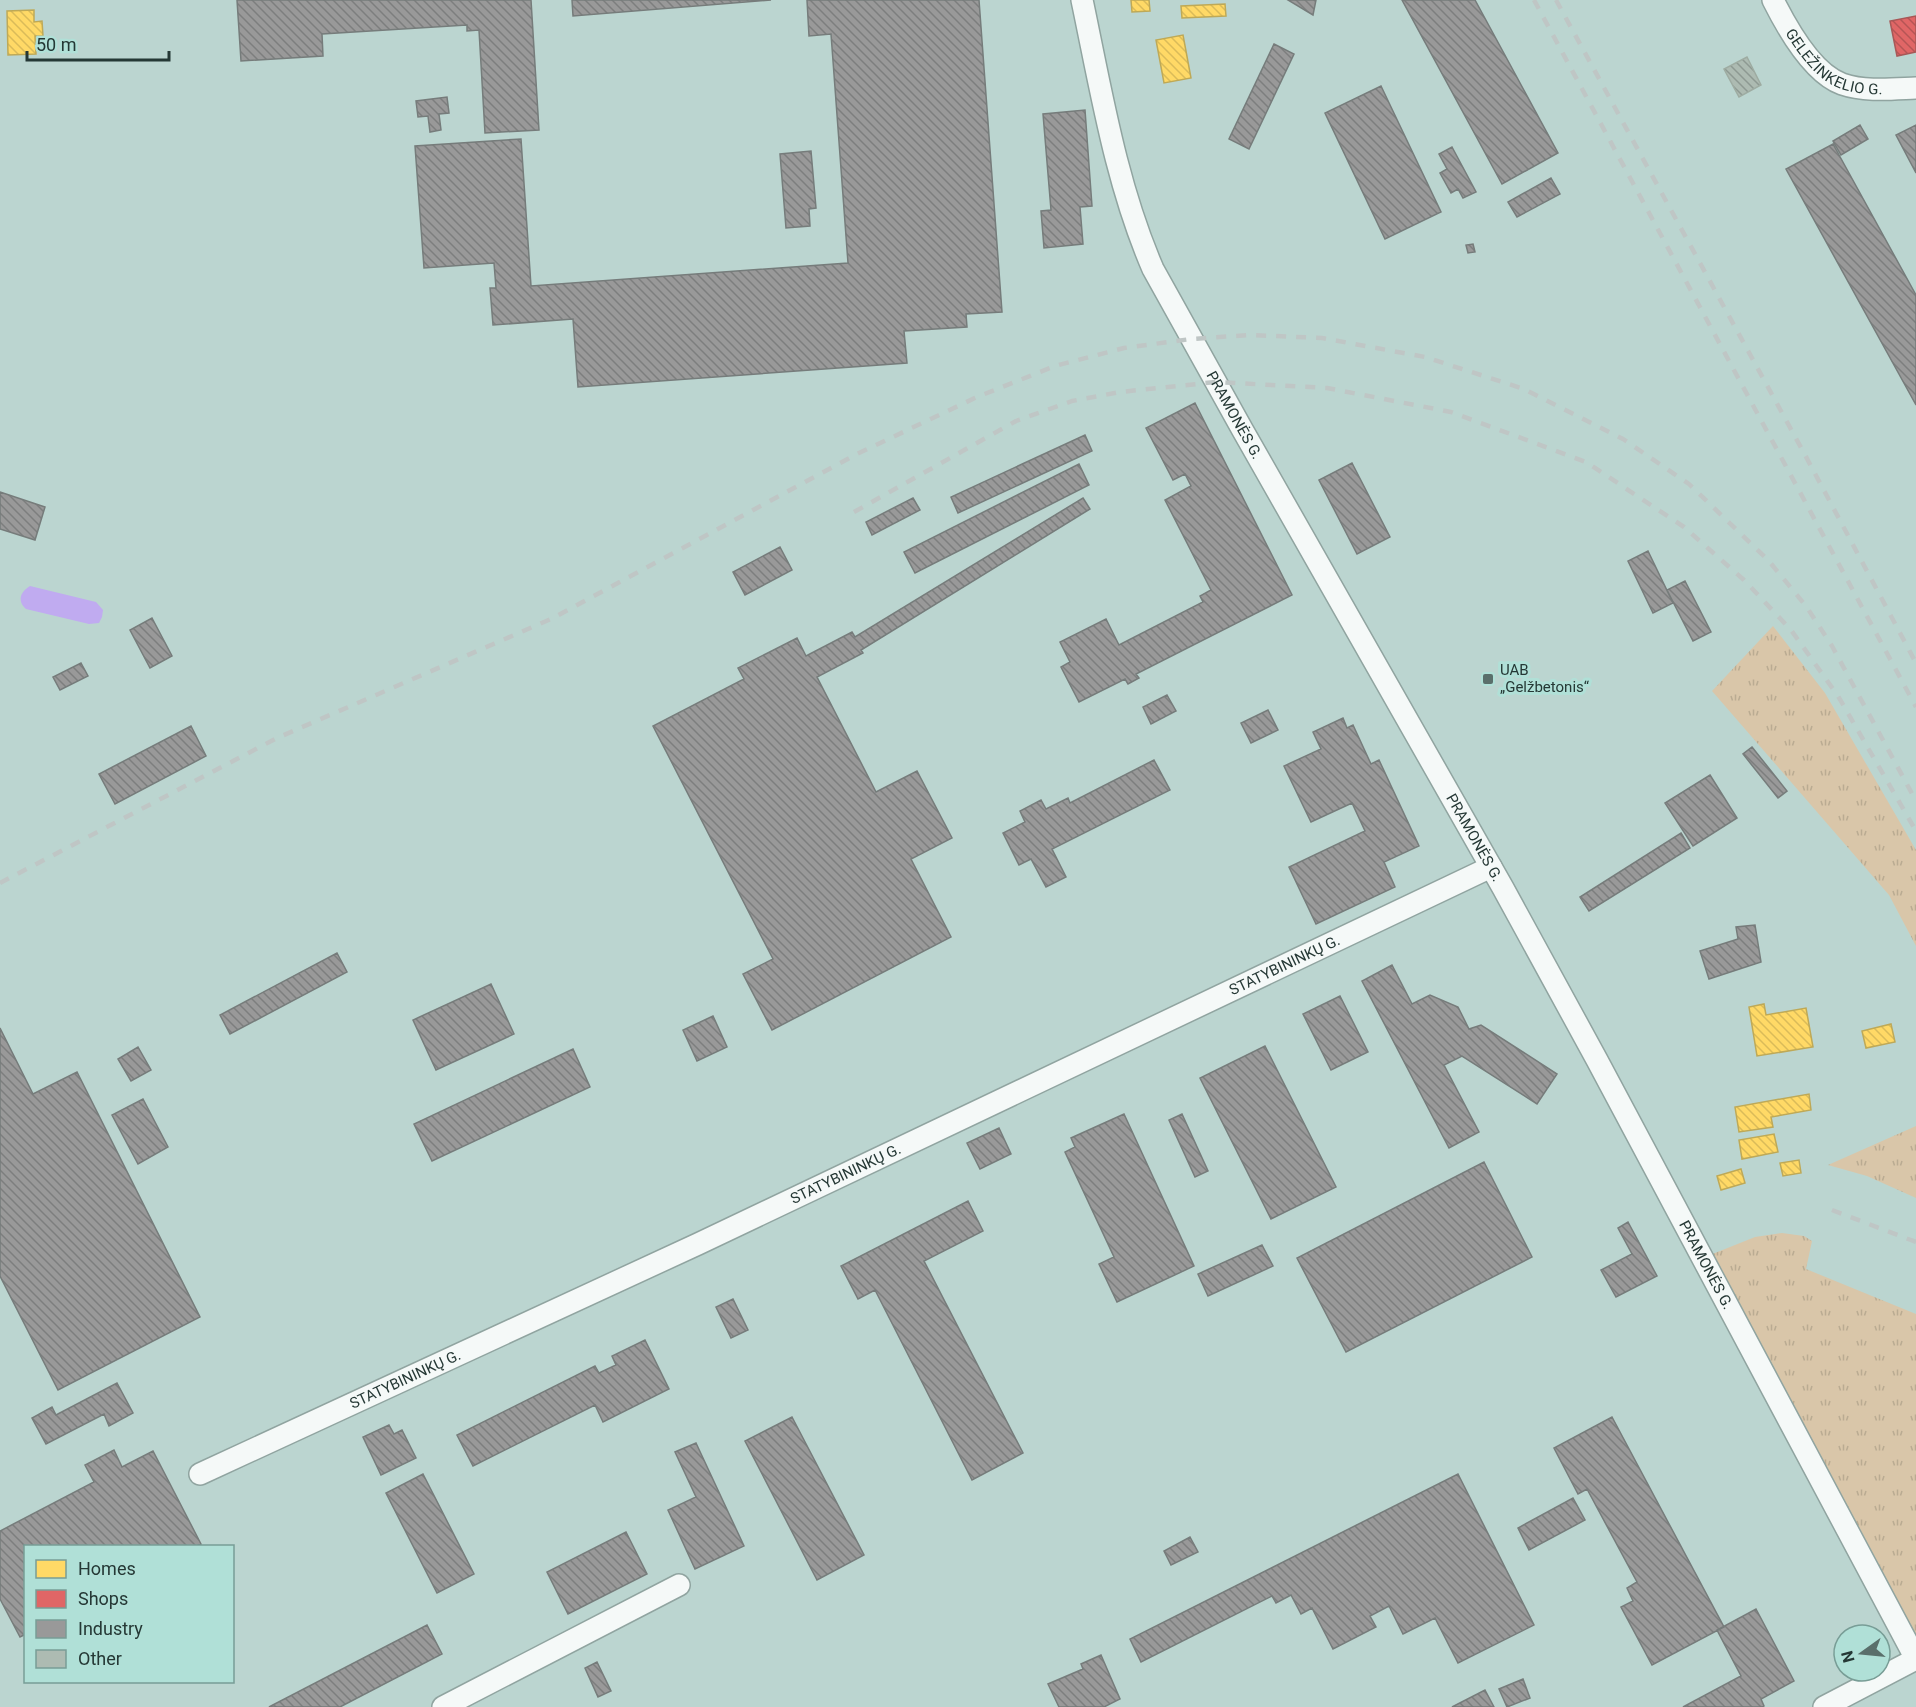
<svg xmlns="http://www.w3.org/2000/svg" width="1916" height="1707" font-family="Roboto,sans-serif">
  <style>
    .grass { fill: url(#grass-tufts) }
    .water { fill: #c0abf0 }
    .homes { fill: url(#homes-back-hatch); stroke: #bea957; stroke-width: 1.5 }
    .shops { fill: url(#shops-back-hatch); stroke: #a85857; stroke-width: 1.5 }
    .industry { fill: url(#industry-back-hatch); stroke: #767c7b; stroke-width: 1.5 }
    .building { fill: url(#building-back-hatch); stroke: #9eaca2; stroke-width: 1.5 }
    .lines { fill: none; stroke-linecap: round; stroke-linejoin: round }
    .minor-casing { stroke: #90a4a0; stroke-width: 24 }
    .minor { stroke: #f5f9f8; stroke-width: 21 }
    .rail { stroke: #bfc6c5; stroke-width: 4.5; stroke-dasharray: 10 10; stroke-linecap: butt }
    .poi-dot { fill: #5a6f6b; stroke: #b0e0d7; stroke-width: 2 }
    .labels { text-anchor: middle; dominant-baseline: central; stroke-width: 6; stroke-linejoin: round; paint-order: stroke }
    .street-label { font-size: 15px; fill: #253835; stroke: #b0e0d7 }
    .poi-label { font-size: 15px; fill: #253835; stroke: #b0e0d7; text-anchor: start }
  </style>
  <defs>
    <pattern id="grass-tufts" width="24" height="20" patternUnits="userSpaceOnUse" patternTransform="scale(1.5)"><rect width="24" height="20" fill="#d9c6a9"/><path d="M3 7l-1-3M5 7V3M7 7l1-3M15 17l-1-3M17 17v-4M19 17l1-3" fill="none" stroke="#baab92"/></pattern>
    <pattern id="homes-back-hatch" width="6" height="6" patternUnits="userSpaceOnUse" patternTransform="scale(1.5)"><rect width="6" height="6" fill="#ffd966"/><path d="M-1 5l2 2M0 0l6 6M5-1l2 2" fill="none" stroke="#dabb59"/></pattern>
    <pattern id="shops-back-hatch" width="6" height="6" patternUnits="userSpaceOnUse" patternTransform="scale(1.5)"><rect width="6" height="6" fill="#e06666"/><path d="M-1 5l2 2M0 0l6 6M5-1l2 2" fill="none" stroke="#b55555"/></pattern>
    <pattern id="industry-back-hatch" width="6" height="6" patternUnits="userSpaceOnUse" patternTransform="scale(1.5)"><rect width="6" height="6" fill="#999"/><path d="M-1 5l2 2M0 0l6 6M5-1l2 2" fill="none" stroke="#7d7e7e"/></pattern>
    <pattern id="building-back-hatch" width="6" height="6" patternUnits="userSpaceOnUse" patternTransform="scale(1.5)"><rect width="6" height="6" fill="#adbbb2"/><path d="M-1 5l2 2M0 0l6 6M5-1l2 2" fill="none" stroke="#8d9992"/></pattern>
  </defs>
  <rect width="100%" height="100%" fill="#bbd5d0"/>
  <path class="grass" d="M1773,626L1825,693L1916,850V946L1889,895L1712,691Z
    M1916,1126V1198L1867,1176L1828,1165Z
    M1782,1233L1804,1236L1812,1241L1806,1269L1916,1314V1639L1710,1255L1755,1237Z"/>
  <path class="water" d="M30,586L96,602L103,610L102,617L99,623L89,624L26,609C17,601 20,592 30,586Z"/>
  <path class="homes" d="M1131,0H1149L1150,11L1132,12Z
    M1225,4L1226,16L1182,18L1181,6Z
    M34,10V22L42,21L43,36H35L36,54L8,55L7,11Z
    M1183,35L1191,78L1164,83L1156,40Z
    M1764,1004L1766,1015L1806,1008L1813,1047L1757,1056L1749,1007Z
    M1891,1024L1895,1042L1866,1048L1862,1031Z
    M1809,1094L1811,1110L1771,1117L1773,1127L1739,1132L1735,1107Z
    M1774,1134L1778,1152L1742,1159L1739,1140Z
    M1799,1160L1801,1173L1783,1176L1780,1163Z
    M1741,1169L1745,1183L1721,1190L1717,1176Z"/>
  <path class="shops" d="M1916,16V52L1897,56L1890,21Z"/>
  <path class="industry" d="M237,0H531L539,130L485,133L479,30L467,31V25L322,34L323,56L241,61Z
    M572,0H771L573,16Z
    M807,0H979L1002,312L966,314L967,327L904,331L907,363L578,387L573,319L493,325L490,288H496L494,263L424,268L415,146L521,139L531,286L848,263L831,34L809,36Z
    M1288,0H1316L1313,15Z
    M1402,0H1475L1558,153L1502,184Z
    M1274,44L1294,54L1249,149L1229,139Z
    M1381,86L1441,212L1385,239L1325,113Z
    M447,97L449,113L439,114L441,130L430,132L428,116L418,117L416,101Z
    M1085,110L1092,206L1080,207L1083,244L1044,248L1041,211L1051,210L1043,114Z
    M1860,125L1868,139L1841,155L1833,141Z
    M1916,125V173L1896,135Z
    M1833,144L1916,295V405L1786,169Z
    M1452,147L1476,192L1463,198L1458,189L1451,193L1440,173L1447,169L1439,154Z
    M811,151L816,208L809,209L810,226L786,228L780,154Z
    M1551,178L1560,194L1517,217L1508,202Z
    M1473,244L1475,252L1468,253L1466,245Z
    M1195,403L1292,595L1136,674L1139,678L1128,684L1125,679L1079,702L1061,667L1070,662L1060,642L1106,619L1119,645L1203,602L1200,596L1211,590L1165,500L1191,486L1185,474L1173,480L1146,428Z
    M1085,435L1092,451L958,513L951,497Z
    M1352,463L1390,537L1357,554L1319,480Z
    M1079,464L1089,485L915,573L904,552Z
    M0,492L45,507L35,540L0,529Z
    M913,498L920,510L872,535L866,522Z
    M1083,498L1090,509L861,650L863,653L817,677L876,792L917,771L952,838L911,859L951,937L772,1030L743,974L773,959L653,726L744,679L738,668L797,638L806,656L852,632L855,637Z
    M780,547L792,570L745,595L733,572Z
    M1648,551L1673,603L1653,613L1628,561Z
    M1685,581L1711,632L1693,641L1667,590Z
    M152,618L172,656L150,668L130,630Z
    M81,663L88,676L60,690L53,677Z
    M1167,695L1176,711L1151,724L1143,707Z
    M1268,710L1278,730L1251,743L1241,723Z
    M1343,718L1347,728L1353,725L1371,764L1379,760L1419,846L1384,862L1395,887L1316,924L1289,867L1365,831L1352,803L1311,822L1284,766L1321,749L1313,732Z
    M191,726L206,756L115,804L99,774Z
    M1752,747L1787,791L1778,798L1743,754Z
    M1154,760L1170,790L1052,849L1066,877L1046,887L1031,859L1019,865L1003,833L1025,822L1020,811L1041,800L1046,809L1068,798L1070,803Z
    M1710,775L1737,818L1693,846L1665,803Z
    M1681,833L1690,848L1589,911L1580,897Z
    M1755,925L1761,962L1709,979L1700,951L1738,939L1736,927Z
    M337,953L347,972L230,1034L220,1015Z
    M1392,965L1412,1004L1430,995L1458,1007L1469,1029L1481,1025L1557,1074L1537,1104L1462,1056L1444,1065L1479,1132L1449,1148L1362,981Z
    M491,984L514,1034L436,1070L413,1020Z
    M1340,996L1368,1052L1331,1070L1303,1014Z
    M713,1016L727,1047L697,1061L683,1030Z
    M0,1028L33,1094L77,1072L200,1317L58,1390L0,1276Z
    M1265,1046L1336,1187L1271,1219L1200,1078Z
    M138,1047L151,1070L131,1081L118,1059Z
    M573,1049L590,1087L432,1161L414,1124Z
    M143,1099L168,1147L138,1164L112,1115Z
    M1124,1114L1194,1266L1117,1302L1099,1264L1114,1257L1065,1152L1075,1147L1071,1138Z
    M1182,1114L1208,1171L1195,1177L1169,1120Z
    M999,1128L1011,1154L980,1169L967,1143Z
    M1484,1162L1532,1257L1346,1352L1297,1258Z
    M968,1201L983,1231L924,1261L1023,1453L972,1480L875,1290L858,1299L841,1266Z
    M1628,1222L1657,1276L1616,1297L1601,1270L1632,1254L1618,1228Z
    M1262,1245L1273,1266L1208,1296L1198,1274Z
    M733,1299L748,1330L731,1338L716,1307Z
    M645,1340L669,1389L603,1422L595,1405L473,1466L457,1435L595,1366L599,1373L616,1365L612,1356Z
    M117,1383L133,1413L109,1426L104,1414L46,1444L32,1418L52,1407L56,1415Z
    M792,1417L864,1555L817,1580L745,1441Z
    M1612,1417L1724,1627L1652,1665L1621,1607L1633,1601L1627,1588L1637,1582L1587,1489L1578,1494L1554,1448Z
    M389,1425L394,1434L402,1430L416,1458L381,1475L363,1437Z
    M696,1443L744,1546L695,1569L668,1510L696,1497L675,1452Z
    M114,1450L122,1467L153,1451L201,1544L196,1546H26V1634L20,1637L0,1599V1531L94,1482L85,1465Z
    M423,1474L474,1574L437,1593L386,1493Z
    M1458,1474L1534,1625L1458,1663L1435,1618L1403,1634L1389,1606L1370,1616L1376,1627L1333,1649L1312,1608L1301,1614L1291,1595L1276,1603L1272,1596L1141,1662L1130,1639Z
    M1573,1498L1585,1520L1529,1550L1518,1528Z
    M626,1532L647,1574L568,1614L547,1572Z
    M1190,1537L1198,1552L1171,1565L1164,1551Z
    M1756,1609L1794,1681L1761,1699L1764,1706L1762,1707H1683L1741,1676L1717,1630Z
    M427,1625L442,1654L340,1707H269Z
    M1101,1655L1120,1699L1104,1707H1059L1048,1684L1083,1669L1081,1664Z
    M597,1662L611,1691L598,1697L585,1668Z
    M1523,1679L1530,1698L1507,1707L1499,1689Z
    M1485,1690L1494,1707H1452Z"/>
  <path class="building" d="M1747,57L1761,85L1739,97L1724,69Z"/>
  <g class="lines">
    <defs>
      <g id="minor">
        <path id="s1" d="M1082,0C1101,90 1116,184 1153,269L1242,429L1503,888L1597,1060L1916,1659"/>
        <path id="s2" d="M1773,0C1787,28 1812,73 1842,84C1865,92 1892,89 1916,88"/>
        <path id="s3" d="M200,1474L698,1244L1491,867"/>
        <path d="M443,1707L679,1585"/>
        <path d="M1824,1707L1916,1659"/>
      </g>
    </defs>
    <use href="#minor" class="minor-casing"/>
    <use href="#minor" class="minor"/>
    <path class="rail" d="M1534,0L1916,707
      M1556,0L1804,453L1916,663
      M854,512L1016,421L1072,401L1120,392L1216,382L1327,388L1451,412L1586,462L1684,527L1744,580L1791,630L1838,696L1916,831
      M0,883L277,738L551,619L857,454L977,397L1055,366L1124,348L1191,339L1249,335L1322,338L1425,357L1524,389L1623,439L1689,484L1768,560L1806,606L1832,646L1916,801
      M1832,1210L1916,1242"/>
  </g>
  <rect class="poi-dot" x="1482" y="673" width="12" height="12" rx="3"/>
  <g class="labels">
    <g class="street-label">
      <text stroke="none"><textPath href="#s2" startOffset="93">GELEŽINKELIO G.</textPath></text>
      <text stroke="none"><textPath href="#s1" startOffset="446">PRAMONĖS G.</textPath></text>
      <text stroke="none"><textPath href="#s1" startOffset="932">PRAMONĖS G.</textPath></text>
      <text stroke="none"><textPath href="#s3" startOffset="1198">STATYBININKŲ G.</textPath></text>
      <text stroke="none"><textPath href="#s3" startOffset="712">STATYBININKŲ G.</textPath></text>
      <text stroke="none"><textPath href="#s1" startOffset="1418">PRAMONĖS G.</textPath></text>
      <text stroke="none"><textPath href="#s3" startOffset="226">STATYBININKŲ G.</textPath></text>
    </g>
    <g class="poi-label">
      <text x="1500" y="670">UAB<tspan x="1500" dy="17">„Gelžbetonis“</tspan></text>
    </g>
  </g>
  <rect x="24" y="1545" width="210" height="138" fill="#b0e0d7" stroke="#789d96" stroke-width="1.5"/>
  <rect x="36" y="1560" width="30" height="18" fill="#ffd966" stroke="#789d96" stroke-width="1.5"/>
  <text x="78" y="1575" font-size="18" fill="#253835">Homes</text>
  <rect x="36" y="1590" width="30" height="18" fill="#e06666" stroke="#789d96" stroke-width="1.5"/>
  <text x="78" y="1605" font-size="18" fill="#253835">Shops</text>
  <rect x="36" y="1620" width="30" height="18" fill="#999999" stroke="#789d96" stroke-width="1.5"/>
  <text x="78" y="1635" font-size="18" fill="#253835">Industry</text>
  <rect x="36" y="1650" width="30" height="18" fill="#adbbb2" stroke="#789d96" stroke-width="1.5"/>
  <text x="78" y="1665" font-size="18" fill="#253835">Other</text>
  <g transform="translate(1862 1653) rotate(255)"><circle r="28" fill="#b0e0d7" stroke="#789d96" stroke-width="1.5"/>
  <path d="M0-4.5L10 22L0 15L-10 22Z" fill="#5a6f6b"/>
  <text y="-9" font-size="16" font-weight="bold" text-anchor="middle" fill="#253835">N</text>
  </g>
  <path d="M27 51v9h142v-9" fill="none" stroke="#253835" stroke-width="3"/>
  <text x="36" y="51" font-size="18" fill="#253835" stroke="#b0e0d7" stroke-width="4.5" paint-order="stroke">50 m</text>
</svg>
